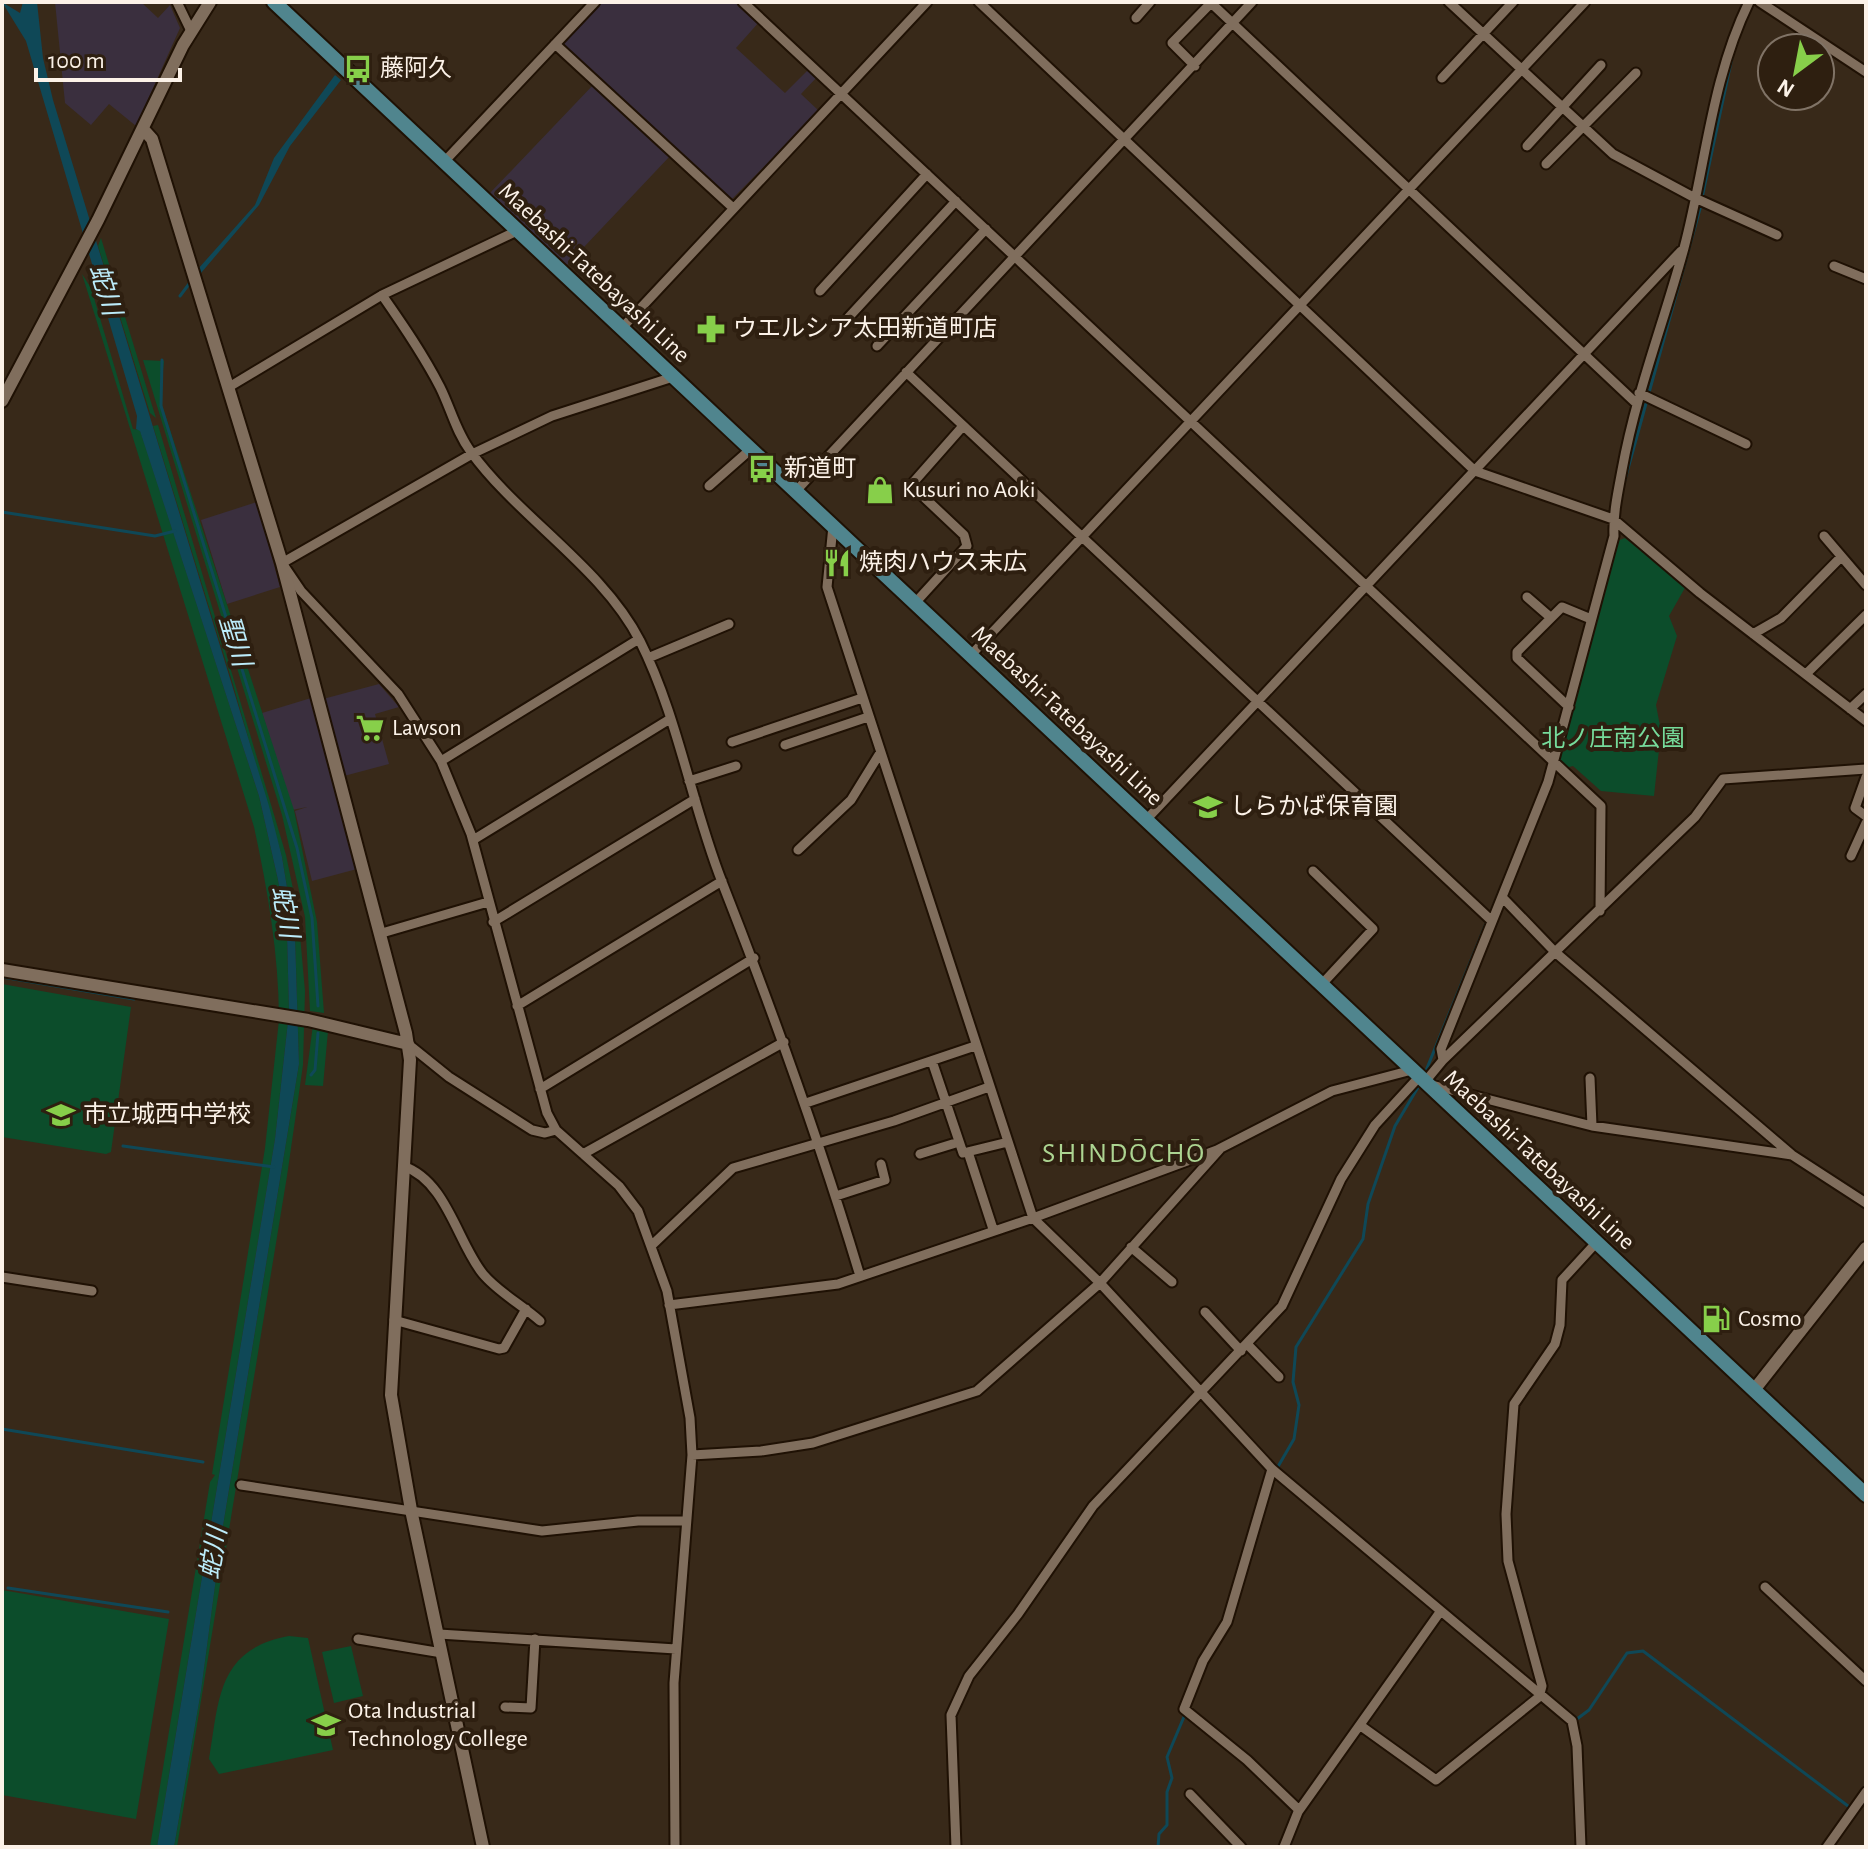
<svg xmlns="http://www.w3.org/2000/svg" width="1868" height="1849" font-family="'Alegreya Sans','Noto Sans JP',sans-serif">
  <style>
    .commercial { fill: #3a2f3e }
    .green { fill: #0c4d2b }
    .water { fill: #0f4857 }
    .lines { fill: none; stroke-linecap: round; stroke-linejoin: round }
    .stream { stroke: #0f4857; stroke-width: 3 }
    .street-casing { stroke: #1f1104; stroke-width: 13 }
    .secondary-casing { stroke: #1f1104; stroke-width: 16 }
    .primary-casing { stroke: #1f1104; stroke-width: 18 }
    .street { stroke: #806e5d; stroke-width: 9 }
    .secondary { stroke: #806e5d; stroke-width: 12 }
    .primary { stroke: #50858e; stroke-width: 14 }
    .labels { text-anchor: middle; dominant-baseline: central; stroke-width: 8; stroke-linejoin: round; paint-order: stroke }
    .poi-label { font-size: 24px; fill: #fcf2e8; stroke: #2e1f10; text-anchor: start }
    .street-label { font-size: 24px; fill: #fcf2e8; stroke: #2e1f10 }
    .park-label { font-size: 24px; fill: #76db9b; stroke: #2e1f10 }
    .water-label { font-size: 26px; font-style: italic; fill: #bcecfa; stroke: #2e1f10 }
    .quarter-label { font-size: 28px; letter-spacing: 2px; fill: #acd491; stroke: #2e1f10 }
  </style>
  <rect width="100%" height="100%" fill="#382919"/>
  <path class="commercial" d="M55,2H141L158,18L170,5L180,28L136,126L109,104L91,125L65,103Z
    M598,2H739L760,21L736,48L785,93L810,68L818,76L801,94L819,111L731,200L657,131L652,138L671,155L567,265L490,193L594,84L646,122L560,43Z
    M257,502L280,587L227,604L201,520Z
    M379,684L399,707L375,714L389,764L344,776L323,699Z
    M311,698L357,869L312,881L295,811L307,807L292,810L262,713Z"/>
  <path class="green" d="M101,238L151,402L156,418L150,413L98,246Z
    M82,274L91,288L133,429L140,430L259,796L278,880L287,934L289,1012L275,1139L157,1847H150L210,1482L215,1475L212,1474L265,1148L279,1020C279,957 268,891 254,827Z
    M143,360L164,361L160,399L294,810L317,922L324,1013L310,1011L305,917L282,815Z
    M158,425L286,855L298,913L305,991L303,1065L287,1176L177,1847H174L201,1691L223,1526L299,1064L295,936L282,857L232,681L153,426Z
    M1625,538L1686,586L1669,616L1677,636L1656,705L1661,731L1654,796L1601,791L1573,766L1565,768L1558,760L1617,541Z
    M2,984L131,1007L111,1152L106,1154L2,1137Z
    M313,1025L328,1031L323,1086L305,1085Z
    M2,1590L169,1619L136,1819L2,1795Z
    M289,1636L308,1638L333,1750L219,1774L209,1759C219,1700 217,1649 289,1636Z
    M351,1646L363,1696L334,1703L322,1652Z"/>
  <path class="water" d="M2,2L20,13L23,2H37L43,58L53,100L269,806L282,857L295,936L299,1064L223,1526L201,1691L174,1847H157L275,1139L289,1012L287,934L278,880L259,796L140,431L136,429L137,416L26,41Z
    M335,75L341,80L290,146L259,205L201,273L198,269L255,205L274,158Z"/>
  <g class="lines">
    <path class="stream" d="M1702,198L1733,53
      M180,296L189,284
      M162,360L161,406L297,848L312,918L318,1006
      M1624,483L1701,205
      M2,512L155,536L175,531
      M1490,914L1513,858
      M2,977L134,999
      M1425,1073L1487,921
      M311,1075L315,1070L318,1033
      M123,1146L274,1167
      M2,1429L203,1462
      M1276,1470L1294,1439L1299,1405L1293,1382L1296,1347L1363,1239L1368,1204L1395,1126L1420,1084
      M8,1588L168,1612
      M1577,1719L1589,1710L1627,1653L1643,1651L1848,1806
      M1158,1847L1159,1834L1167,1825V1792L1172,1778L1167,1757L1186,1712"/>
    <defs>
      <path id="street" d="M177,2L191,31
        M743,2L1601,806L1600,911
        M979,2L1475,471L1613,519L1700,593L1866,721
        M1210,2L1636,403
        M1449,2L1613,154L1695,198L1777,235
        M1760,2L1866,72
        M1136,18L1150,2
        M555,44L732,207
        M1195,66L1172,43L1211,3
        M1442,78L1513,2
        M1527,146L1601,65
        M443,163L595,2
        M1546,164L1636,73
        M1834,266L1866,279
        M820,291L927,174
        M382,295C403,325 423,354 440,387C451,409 456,432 471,452C518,517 603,568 640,641C678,717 691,803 722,882C773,1012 820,1142 860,1276
        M848,318L956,201
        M621,329L927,2
        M877,346L986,229
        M906,372L1492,921
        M673,377L552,416L472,454L282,563L301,591L398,694L441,761L471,834L547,1113L556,1130L619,1186L638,1211L667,1291L690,1418L692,1455L674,1683L675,1847
        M229,387L382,295L517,231
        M1639,393L1746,444
        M709,486L751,449
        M796,491L1252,2
        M833,526L827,587L1033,1218L1100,1283L1272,1469L1572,1721L1577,1746L1581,1847
        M1824,536L1866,585
        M1527,597L1550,617
        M915,603L967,546L964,535L911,485L963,426
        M1753,634L1781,618L1841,557
        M971,655L1585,2
        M648,658L729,624
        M1806,674L1866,615
        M1569,707L1517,658V652L1562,607L1591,619
        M1850,709L1866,694
        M732,742L862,698
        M785,745L868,717
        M441,761L639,639
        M1866,777L1855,808L1866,816
        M689,781L736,766
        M1146,820L1681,251
        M473,840L670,719
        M798,850L851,800L880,753
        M1851,856L1866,823
        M1313,871L1373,929L1322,984
        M1502,897L1555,952L1792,1155L1866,1203
        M493,922L695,799
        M382,933L488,902
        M517,1006L722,881
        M408,1044L449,1077L532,1130L545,1133L556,1130
        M1443,1060L1441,1049L1548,782L1614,536C1613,513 1618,492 1622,470C1636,393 1664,322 1684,248C1706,165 1711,80 1749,2
        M932,1061L963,1153L1008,1142
        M1590,1078L1592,1126
        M540,1089L754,958
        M806,1103L975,1046
        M968,1152L993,1229
        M583,1154L784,1042
        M920,1154L959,1142
        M1792,1155L1592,1126L1424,1083L1443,1060L1695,817L1723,779L1866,769
        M403,1166C447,1181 457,1242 483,1274C498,1292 522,1305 540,1321
        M836,1196L885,1180L881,1164
        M651,1246L733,1168L894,1121L989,1087
        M1131,1247L1172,1282
        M2,1277L92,1291
        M669,1305L838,1284L1033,1218L1217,1150L1332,1091L1412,1070
        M1205,1312L1241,1351
        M394,1320L499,1349L504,1348L526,1309
        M1248,1345L1279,1377
        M692,1455L761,1451L813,1443L977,1391L1100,1283L1220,1149
        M1272,1469L1227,1622L1203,1661L1184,1709L1247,1760L1299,1810
        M241,1485L542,1531L638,1521H686
        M1765,1587L1866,1681
        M439,1634L676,1649
        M358,1639L442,1653
        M505,1707L531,1708L535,1639
        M1361,1726L1436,1780L1539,1697L1542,1686L1508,1561L1506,1514L1514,1404L1555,1344L1560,1325L1562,1280L1595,1244
        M1190,1794L1241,1847
        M956,1847L951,1715L969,1676L1018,1614L1093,1506L1282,1306L1341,1179L1375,1125L1419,1077
        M1284,1847L1298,1812L1440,1612
        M1827,1847L1866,1792"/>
      <path id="secondary" d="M143,129L152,139L282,563L406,1033L410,1060L391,1395L411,1510L483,1847
        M2,401L98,220L183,45L210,2
        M2,970L308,1020L408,1044
        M1754,1390L1866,1248"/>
      <path id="primary" d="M274,2L1866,1495"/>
    </defs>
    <use href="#street" class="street-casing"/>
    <use href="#secondary" class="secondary-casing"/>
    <use href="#primary" class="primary-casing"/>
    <use href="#street" class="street"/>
    <use href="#secondary" class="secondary"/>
    <use href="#primary" class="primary"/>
  </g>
  <defs>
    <symbol id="bus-bare" viewBox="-9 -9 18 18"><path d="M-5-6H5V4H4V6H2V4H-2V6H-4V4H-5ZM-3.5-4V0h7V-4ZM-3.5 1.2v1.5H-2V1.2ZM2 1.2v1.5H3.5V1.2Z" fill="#87cf4a" stroke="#2e1f10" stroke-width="2.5" paint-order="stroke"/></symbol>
    <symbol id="pharmacy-bare" viewBox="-9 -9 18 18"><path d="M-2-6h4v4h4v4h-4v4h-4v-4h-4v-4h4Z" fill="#87cf4a" stroke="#2e1f10" stroke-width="2.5" paint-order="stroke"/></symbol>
    <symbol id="shop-bare" viewBox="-9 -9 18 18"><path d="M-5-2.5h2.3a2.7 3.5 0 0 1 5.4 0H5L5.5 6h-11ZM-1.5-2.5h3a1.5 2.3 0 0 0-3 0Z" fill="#87cf4a" stroke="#2e1f10" stroke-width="2.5" paint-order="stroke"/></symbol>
    <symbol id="restaurant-bare" viewBox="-9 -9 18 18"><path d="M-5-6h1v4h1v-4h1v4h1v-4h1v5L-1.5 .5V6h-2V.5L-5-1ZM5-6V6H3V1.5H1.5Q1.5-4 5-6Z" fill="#87cf4a" stroke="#2e1f10" stroke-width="2.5" paint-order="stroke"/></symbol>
    <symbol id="supermarket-bare" viewBox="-9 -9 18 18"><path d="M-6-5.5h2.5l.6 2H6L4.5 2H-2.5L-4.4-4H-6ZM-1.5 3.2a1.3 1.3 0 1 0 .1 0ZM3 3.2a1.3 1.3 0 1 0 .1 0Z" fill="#87cf4a" stroke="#2e1f10" stroke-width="2.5" paint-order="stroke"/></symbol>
    <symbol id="school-bare" viewBox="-9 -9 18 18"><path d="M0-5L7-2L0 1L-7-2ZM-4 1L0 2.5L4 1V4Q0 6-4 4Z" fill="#87cf4a" stroke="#2e1f10" stroke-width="2.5" paint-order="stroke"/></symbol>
    <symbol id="fuel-bare" viewBox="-9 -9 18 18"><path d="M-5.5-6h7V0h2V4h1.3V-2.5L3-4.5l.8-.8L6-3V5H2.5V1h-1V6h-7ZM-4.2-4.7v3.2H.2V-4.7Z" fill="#87cf4a" stroke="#2e1f10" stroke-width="2.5" paint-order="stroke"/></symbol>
  </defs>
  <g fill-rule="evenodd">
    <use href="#bus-bare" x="338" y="49" width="40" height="40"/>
    <use href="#pharmacy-bare" x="691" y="309" width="40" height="40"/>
    <use href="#bus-bare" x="742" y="449" width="40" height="40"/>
    <use href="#shop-bare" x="860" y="470" width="40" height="40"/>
    <use href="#restaurant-bare" x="817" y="543" width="40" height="40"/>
    <use href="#supermarket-bare" x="350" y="708" width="40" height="40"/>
    <use href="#school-bare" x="1188" y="787" width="40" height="40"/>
    <use href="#school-bare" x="41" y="1095" width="40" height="40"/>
    <use href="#fuel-bare" x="1696" y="1299" width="40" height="40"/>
    <use href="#school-bare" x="306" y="1705" width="40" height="40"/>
  </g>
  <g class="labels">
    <g class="poi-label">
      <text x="380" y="69">藤阿久</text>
      <text x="733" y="329">ウエルシア太田新道町店</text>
      <text x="784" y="469">新道町</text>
      <text x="902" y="490">Kusuri no Aoki</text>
      <text x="859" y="563">焼肉ハウス末広</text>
      <text x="392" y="728">Lawson</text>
      <text x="1230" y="807">しらかば保育園</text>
      <text x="83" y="1115">市立城西中学校</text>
      <text x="1738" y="1319">Cosmo</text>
      <text x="348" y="1711">Ota Industrial<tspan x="348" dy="28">Technology College</tspan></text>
    </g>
    <g class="street-label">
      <text transform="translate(594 273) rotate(43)">Maebashi-Tatebayashi Line</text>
      <text transform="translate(1067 716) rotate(43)">Maebashi-Tatebayashi Line</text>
      <text transform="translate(1539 1160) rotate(43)">Maebashi-Tatebayashi Line</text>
    </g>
    <g class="park-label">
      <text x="1613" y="739">北ノ庄南公園</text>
    </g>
    <g class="water-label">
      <text transform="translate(105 290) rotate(73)">蛇川</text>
      <text transform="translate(235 641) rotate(73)">聖川</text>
      <text transform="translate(285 912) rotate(80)">蛇川</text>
      <text transform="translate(214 1553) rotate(-81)">蛇川</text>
    </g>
    <g class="quarter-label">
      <text x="1124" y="1154">SHINDŌCHŌ</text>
    </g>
  </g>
  <rect width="1868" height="1849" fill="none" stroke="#fcf2e8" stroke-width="8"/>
  <g transform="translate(1796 72) rotate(212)"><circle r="38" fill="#2e1f10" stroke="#807366" stroke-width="2"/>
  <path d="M0-6L14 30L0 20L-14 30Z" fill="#87cf4a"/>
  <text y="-12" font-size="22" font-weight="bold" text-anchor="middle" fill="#fcf2e8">N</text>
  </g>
  <path d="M36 68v12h144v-12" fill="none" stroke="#fcf2e8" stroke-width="4"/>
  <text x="48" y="68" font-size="24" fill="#fcf2e8" stroke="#2e1f10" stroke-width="6" paint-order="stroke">100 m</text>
</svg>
